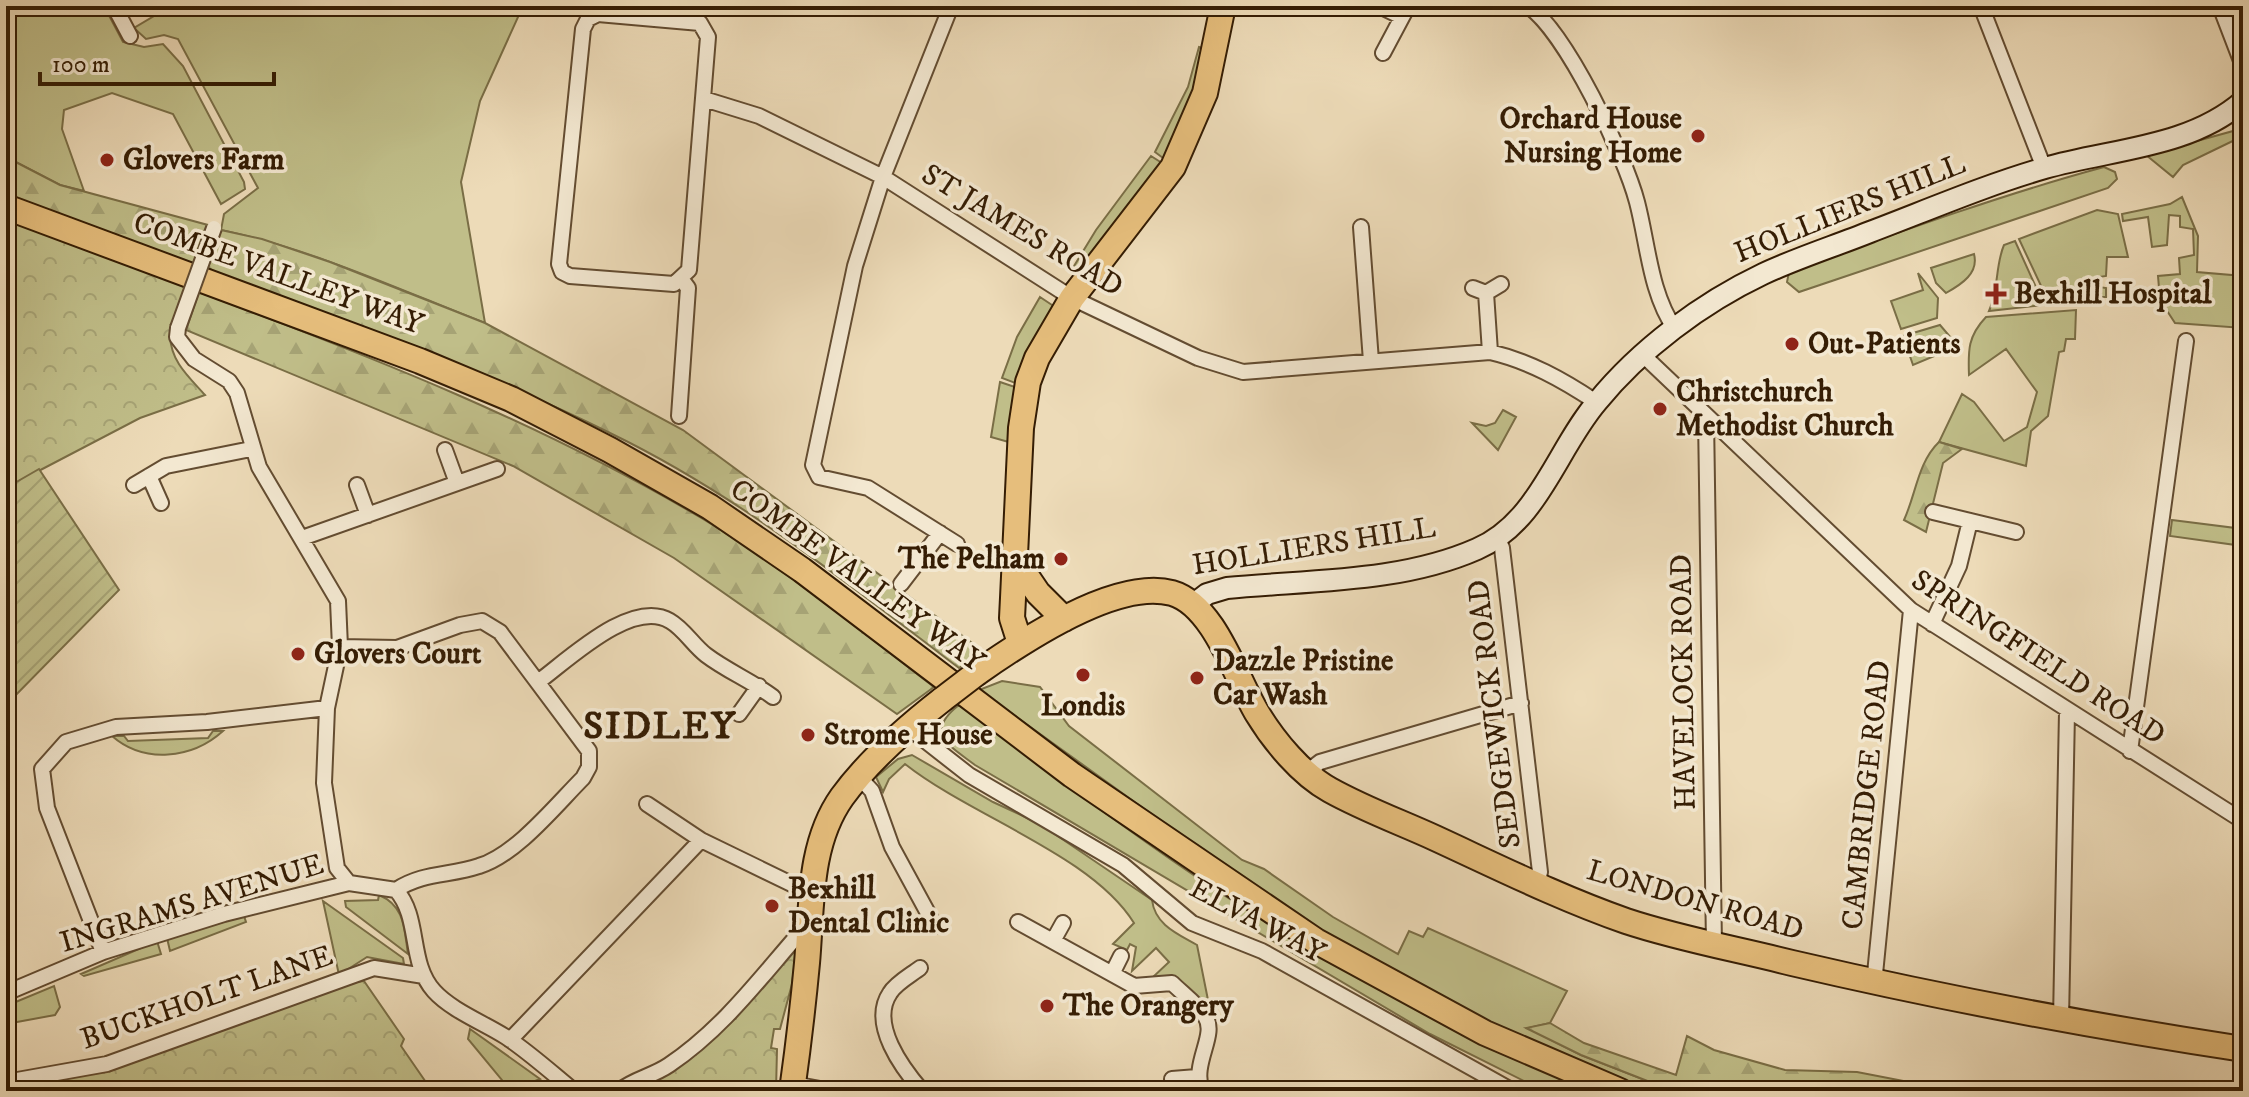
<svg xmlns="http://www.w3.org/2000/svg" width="2249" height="1097" font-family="'IM FELL DW Pica',serif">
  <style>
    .grass { fill: #c0be89; stroke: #7a6e46; stroke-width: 2 }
    .forest { fill: url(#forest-firs); stroke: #7a6e46; stroke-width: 2 }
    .park { fill: url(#park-crowns); stroke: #7a6e46; stroke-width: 2 }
    .garden { fill: url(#garden-furrows); stroke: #7a6e46; stroke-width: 2 }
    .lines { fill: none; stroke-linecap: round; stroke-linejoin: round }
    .street-casing { stroke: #634c31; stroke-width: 18 }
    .secondary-casing { stroke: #351d04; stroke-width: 24 }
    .primary-casing { stroke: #351d04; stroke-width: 28 }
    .street { stroke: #f3e8d1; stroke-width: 14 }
    .secondary { stroke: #f3e8d1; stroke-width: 20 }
    .primary { stroke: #e6be7c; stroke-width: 24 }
    .street-bridge-casing { stroke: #634c31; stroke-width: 18; stroke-linecap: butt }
    .primary-bridge-casing { stroke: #351d04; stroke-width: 28; stroke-linecap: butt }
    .street-bridge { stroke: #f3e8d1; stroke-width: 14 }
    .primary-bridge { stroke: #e6be7c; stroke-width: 24 }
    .poi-dot { fill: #8f2418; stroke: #f3e8d1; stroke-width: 3 }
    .labels { text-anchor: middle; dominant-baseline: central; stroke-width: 7; stroke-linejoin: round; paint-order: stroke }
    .poi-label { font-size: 30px; font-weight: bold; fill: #351d04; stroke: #f3e8d1; text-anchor: start }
    .street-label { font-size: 30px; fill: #351d04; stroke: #f3e8d1 }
    .district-label { font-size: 38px; font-weight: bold; letter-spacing: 2px; fill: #351d04; stroke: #f3e8d1 }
  </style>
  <defs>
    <pattern id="forest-firs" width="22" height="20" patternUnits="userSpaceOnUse" patternTransform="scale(2)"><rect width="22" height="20" fill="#c0be89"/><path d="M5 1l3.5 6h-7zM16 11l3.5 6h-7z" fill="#a6a375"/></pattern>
    <pattern id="park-crowns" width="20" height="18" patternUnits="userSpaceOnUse" patternTransform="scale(2)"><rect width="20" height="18" fill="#c0be89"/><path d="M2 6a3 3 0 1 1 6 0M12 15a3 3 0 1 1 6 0" fill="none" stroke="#a6a375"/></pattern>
    <pattern id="garden-furrows" width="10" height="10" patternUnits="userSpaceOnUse" patternTransform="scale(2)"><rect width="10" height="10" fill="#c0be89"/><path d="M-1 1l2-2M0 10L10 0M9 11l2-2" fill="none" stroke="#a6a375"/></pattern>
  </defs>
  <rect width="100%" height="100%" fill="#eddbb8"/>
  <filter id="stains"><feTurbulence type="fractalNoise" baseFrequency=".0025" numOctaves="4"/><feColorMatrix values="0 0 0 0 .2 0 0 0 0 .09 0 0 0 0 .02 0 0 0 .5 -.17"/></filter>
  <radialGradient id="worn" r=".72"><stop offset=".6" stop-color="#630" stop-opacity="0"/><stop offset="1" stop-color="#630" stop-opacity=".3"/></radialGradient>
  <path class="grass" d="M6,6H104L123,42L144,47L163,44L183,66L244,182L245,189L221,204L173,114L112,93L64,110L62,129L84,191L60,185L6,157Z
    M171,6H523L480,101L461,182L485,323C398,289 312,249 221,230L224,214L258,188L178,39L164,35L146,39L134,28Z
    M1199,47L1206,49L1195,95L1167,161L1155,152L1188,87Z
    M2243,123V136L2183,165L2173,177L2146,155L2233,131Z
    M1151,156L1165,165L1078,276L1071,271L1096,230Z
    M2104,167L2115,172L2117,179L2108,188L1799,292L1787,282L1789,272C1894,234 1997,196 2104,167Z
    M2182,197L2198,236L2197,272L2243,276V328L2175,323L2160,300L2158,276L2180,274L2179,258L2194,255L2193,229L2180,227V216L2169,215L2167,245L2152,247L2148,217L2123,221L2122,214L2170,204Z
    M2097,210L2118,214L2128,257H2107L2106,276L2099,277V287L2106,288V297H2088L2087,300H2076V305H2050L2019,239Z
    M2015,241L2044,305L1989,311C1999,289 1995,266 2004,245Z
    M1974,254C1979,273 1962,284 1946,293L1936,283L1931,268Z
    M1918,273L1938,298L1937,318L1901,329L1891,301L1923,290Z
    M1040,297L1055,307L1018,384L1002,378L1017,337Z
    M2076,310L2075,339H2066L2064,351L2059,352L2048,416L2031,431L2026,466L1939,442L1962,394L1974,402L2004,441L2027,427L2037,392L2006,349L1969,375C1968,350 1968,336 1986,317Z
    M1940,325L1958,346L1913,365L1903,336Z
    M1000,382L1018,388L1012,443L991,437Z
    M1503,410L1516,417L1498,450L1472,423L1486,426L1495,423Z
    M2172,520L2243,529V546L2170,536Z
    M1002,681L1040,687L1069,726L1242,860L1264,869L1333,917L1398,954L1409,931L1423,937L1428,928L1567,991L1550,1023L1528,1028L1581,1055L1673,1091H1648L1530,1044L1324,933L1229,870L979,690Z
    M959,705C1044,767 1128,832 1216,890C1335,969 1460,1034 1591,1091H1544L1430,1034L975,765C950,746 923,733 959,705Z
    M213,731H223C192,759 144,764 112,736H124L128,741L208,738Z
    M912,755L993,802L1040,824L1152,900C1155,925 1178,934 1197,945L1208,1000H1201L1177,978H1152L1169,962L1156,948L1132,971L1136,947L1130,944L1127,950L1113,944L1134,923C1092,855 972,817 905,764L889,779L883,792L876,777L898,759Z
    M379,895C405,906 404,928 408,954L346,907L345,901L378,900Z
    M323,901L403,958L404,964L367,957L339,975Z
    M244,916L246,922L170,951L167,938Z
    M157,941L161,954L84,976L81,974Z
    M54,986L60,1007L55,1015L6,1024V1006Z
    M470,1029L540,1079L511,1091L468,1039Z"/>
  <path class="forest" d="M6,157L60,185L208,225L193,265L6,196Z
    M221,230L262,239L330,262L485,323L683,430L983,651L959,668C848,584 738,495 612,434C482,369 343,322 207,270Z
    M199,292C373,357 543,424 703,519C784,568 858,629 934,687L897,714L674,558L513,466L186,330Z
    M1939,442L1962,449L1943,463L1926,532L1904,520C1916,494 1918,462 1939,442Z
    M1550,1023L1584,1043L1676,1075L1687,1036L1714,1050L1785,1070L1857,1072L1955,1091H1673L1581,1055L1526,1028Z"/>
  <path class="park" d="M6,196L193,265L170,336C171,362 189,377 205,395L140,418L6,488Z
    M791,950L796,953L792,984L780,1029H774L771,1048L777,1049L776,1091H666L648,1086L735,1018Z
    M364,981L404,1039L401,1046L432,1091H11V1085L111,1069L348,983Z"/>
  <path class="garden" d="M39,469L119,590L6,705V488Z"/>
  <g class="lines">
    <defs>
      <path id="street" d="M114,6L130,36
        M951,6L883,177L855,266L813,465L819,477L868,488L957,544
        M1379,6L1402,17
        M1528,6C1566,32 1625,156 1637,202C1648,244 1650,293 1675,329
        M1981,6L2044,168
        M2220,6L2243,66
        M598,14L700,23L708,37L689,270L674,284L570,276L562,272L559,264L583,29L588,19Z
        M1383,53L1408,6
        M704,99L759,116L883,177L1072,298L1198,358L1243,372L1490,352C1529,361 1563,380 1596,402
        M1361,227L1371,361
        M1473,288L1486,293L1501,284
        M1486,293L1490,352
        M178,328L177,337L194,359L229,381L237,393L259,467L338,601L340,647L327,708L324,783L337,868L349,883L396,890C421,918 408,962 434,991C451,1010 484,1023 506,1037C530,1053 552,1073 574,1091
        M1643,355L1911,610L2243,821
        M679,416L688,288L682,280
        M1706,418L1714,945
        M445,450L457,483
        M149,476L161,503
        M134,485L166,466L251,449
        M357,485L368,515
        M1933,512L2016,532
        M1497,537L1502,548L1540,872L1537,884
        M302,538L497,469
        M901,584L940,533
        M1932,624L1959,566L1970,521
        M340,647L397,648L460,625L482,621L500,632L589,751V767L583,778C556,805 516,855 479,866C450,876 423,872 396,890
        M538,682C568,660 632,598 670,621C684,629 693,645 706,655C727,671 752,681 773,697
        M739,714L759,686
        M909,728L969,775L1123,865L1192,923L1262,951L1513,1091
        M2130,751L2186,341
        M1307,772L1320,762L1521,703
        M859,777L872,791L892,847L935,926
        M647,804L701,840L810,893
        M1018,922L1134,986L1172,983C1182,993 1197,1004 1205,1016C1218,1035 1191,1063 1202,1091
        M1053,941L1063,923
        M103,952L47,808L42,769L66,742L116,727L207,722L327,708
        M920,968C911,975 896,983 890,993C869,1024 903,1069 922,1091
        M1112,974L1121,956
        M1874,984L1911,610
        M6,993L103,952L224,914L349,883
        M2061,1020L2067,712
        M510,1040L701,840
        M1172,1079L1197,1077
        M6,1082L107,1064L374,968L424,976
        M793,1084L831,1091
        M619,1091C634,1079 653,1076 669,1065C721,1030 757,982 797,936H808"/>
      <path id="secondary" d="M1194,604L1207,594L1227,588C1309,580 1400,583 1477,549C1539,522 1556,450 1597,402C1640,349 1702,303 1763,274C1797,258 1835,246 1870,232C1928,210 1986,185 2045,168C2111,149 2189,148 2243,101"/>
      <path id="primary" d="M6,207L420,361L511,399L610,450L710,507L802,570L1072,775L1316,941L1485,1033L1620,1091
        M1017,562L1038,593L1064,619
        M1020,643L1012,618L1013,598L1021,428L1028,382L1037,358L1072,298L1173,167L1205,93L1223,6
        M977,673C1021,642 1116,578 1172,593C1214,605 1236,678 1257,713C1274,741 1301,774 1330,790C1364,809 1400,822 1435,838C1498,867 1560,898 1626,921C1680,939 1737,949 1792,963C1942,998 2091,1026 2243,1049
        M792,1091C798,1048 803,1006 807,963C812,908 808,845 842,797C869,760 907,727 943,699"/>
    </defs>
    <use href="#street" class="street-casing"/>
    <use href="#secondary" class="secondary-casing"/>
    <use href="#primary" class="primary-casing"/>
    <use href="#street" class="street"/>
    <use href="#secondary" class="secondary"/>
    <use href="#primary" class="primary"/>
    <defs>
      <path id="street-bridge" d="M178,328L214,228"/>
      <path id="primary-bridge" d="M943,699L977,673"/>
    </defs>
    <use href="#street-bridge" class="street-bridge-casing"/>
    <use href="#primary-bridge" class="primary-bridge-casing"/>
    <use href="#street-bridge" class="street-bridge"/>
    <use href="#primary-bridge" class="primary-bridge"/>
  </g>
  <g class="poi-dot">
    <circle cx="1698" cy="136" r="8"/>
    <circle cx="107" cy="160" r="8"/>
    <path d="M1992 282h8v8h8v8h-8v8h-8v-8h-8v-8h8z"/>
    <circle cx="1792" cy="344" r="8"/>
    <circle cx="1660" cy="409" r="8"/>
    <circle cx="1061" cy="559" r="8"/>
    <circle cx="298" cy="654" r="8"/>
    <circle cx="1083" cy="675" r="8"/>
    <circle cx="1197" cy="678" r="8"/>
    <circle cx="808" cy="735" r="8"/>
    <circle cx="772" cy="906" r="8"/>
    <circle cx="1047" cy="1006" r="8"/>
  </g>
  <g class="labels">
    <g class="poi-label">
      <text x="1682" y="119" text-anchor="end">Orchard House<tspan x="1682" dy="34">Nursing Home</tspan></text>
      <text x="123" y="160">Glovers Farm</text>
      <text x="2014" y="294">Bexhill Hospital</text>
      <text x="1808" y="344">Out-Patients</text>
      <text x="1676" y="392">Christchurch<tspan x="1676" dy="34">Methodist Church</tspan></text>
      <text x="1045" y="559" text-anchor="end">The Pelham</text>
      <text x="314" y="654">Glovers Court</text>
      <text x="1213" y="661">Dazzle Pristine<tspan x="1213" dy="34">Car Wash</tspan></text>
      <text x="1083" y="706" text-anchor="middle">Londis</text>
      <text x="824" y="735">Strome House</text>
      <text x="788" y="889">Bexhill<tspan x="788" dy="34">Dental Clinic</tspan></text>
      <text x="1063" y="1006">The Orangery</text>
    </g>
    <g class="street-label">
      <text transform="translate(1850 209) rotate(-22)">HOLLIERS HILL</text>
      <text transform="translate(1022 231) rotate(31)">ST JAMES ROAD</text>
      <text transform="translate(278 274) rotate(20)">COMBE VALLEY WAY</text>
      <text transform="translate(1314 547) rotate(-9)">HOLLIERS HILL</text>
      <text transform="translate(857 576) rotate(36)">COMBE VALLEY WAY</text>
      <text transform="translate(2038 658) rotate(33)">SPRINGFIELD ROAD</text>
      <text transform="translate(1684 682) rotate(-91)">HAVELOCK ROAD</text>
      <text transform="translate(1495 714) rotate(-97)">SEDGEWICK ROAD</text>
      <text transform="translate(1867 795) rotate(-84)">CAMBRIDGE ROAD</text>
      <text transform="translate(1695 901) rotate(16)">LONDON ROAD</text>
      <text transform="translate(192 904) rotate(-17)">INGRAMS AVENUE</text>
      <text transform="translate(1257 921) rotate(28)">ELVA WAY</text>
      <text transform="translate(207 998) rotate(-19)">BUCKHOLT LANE</text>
    </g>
    <g class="district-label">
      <text x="660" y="727">SIDLEY</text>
    </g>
  </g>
  <rect width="2249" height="1097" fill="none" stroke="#eddbb8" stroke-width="32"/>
  <rect x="8" y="8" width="2233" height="1081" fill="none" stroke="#351d04" stroke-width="4"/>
  <rect x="16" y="16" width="2217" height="1065" fill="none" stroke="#351d04" stroke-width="2"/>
  <path d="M40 72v12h234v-12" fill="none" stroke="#351d04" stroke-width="4"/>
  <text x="52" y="72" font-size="24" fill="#351d04" stroke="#f3e8d1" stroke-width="6" paint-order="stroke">100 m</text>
  <rect width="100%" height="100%" filter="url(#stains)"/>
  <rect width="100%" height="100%" fill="url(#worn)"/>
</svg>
